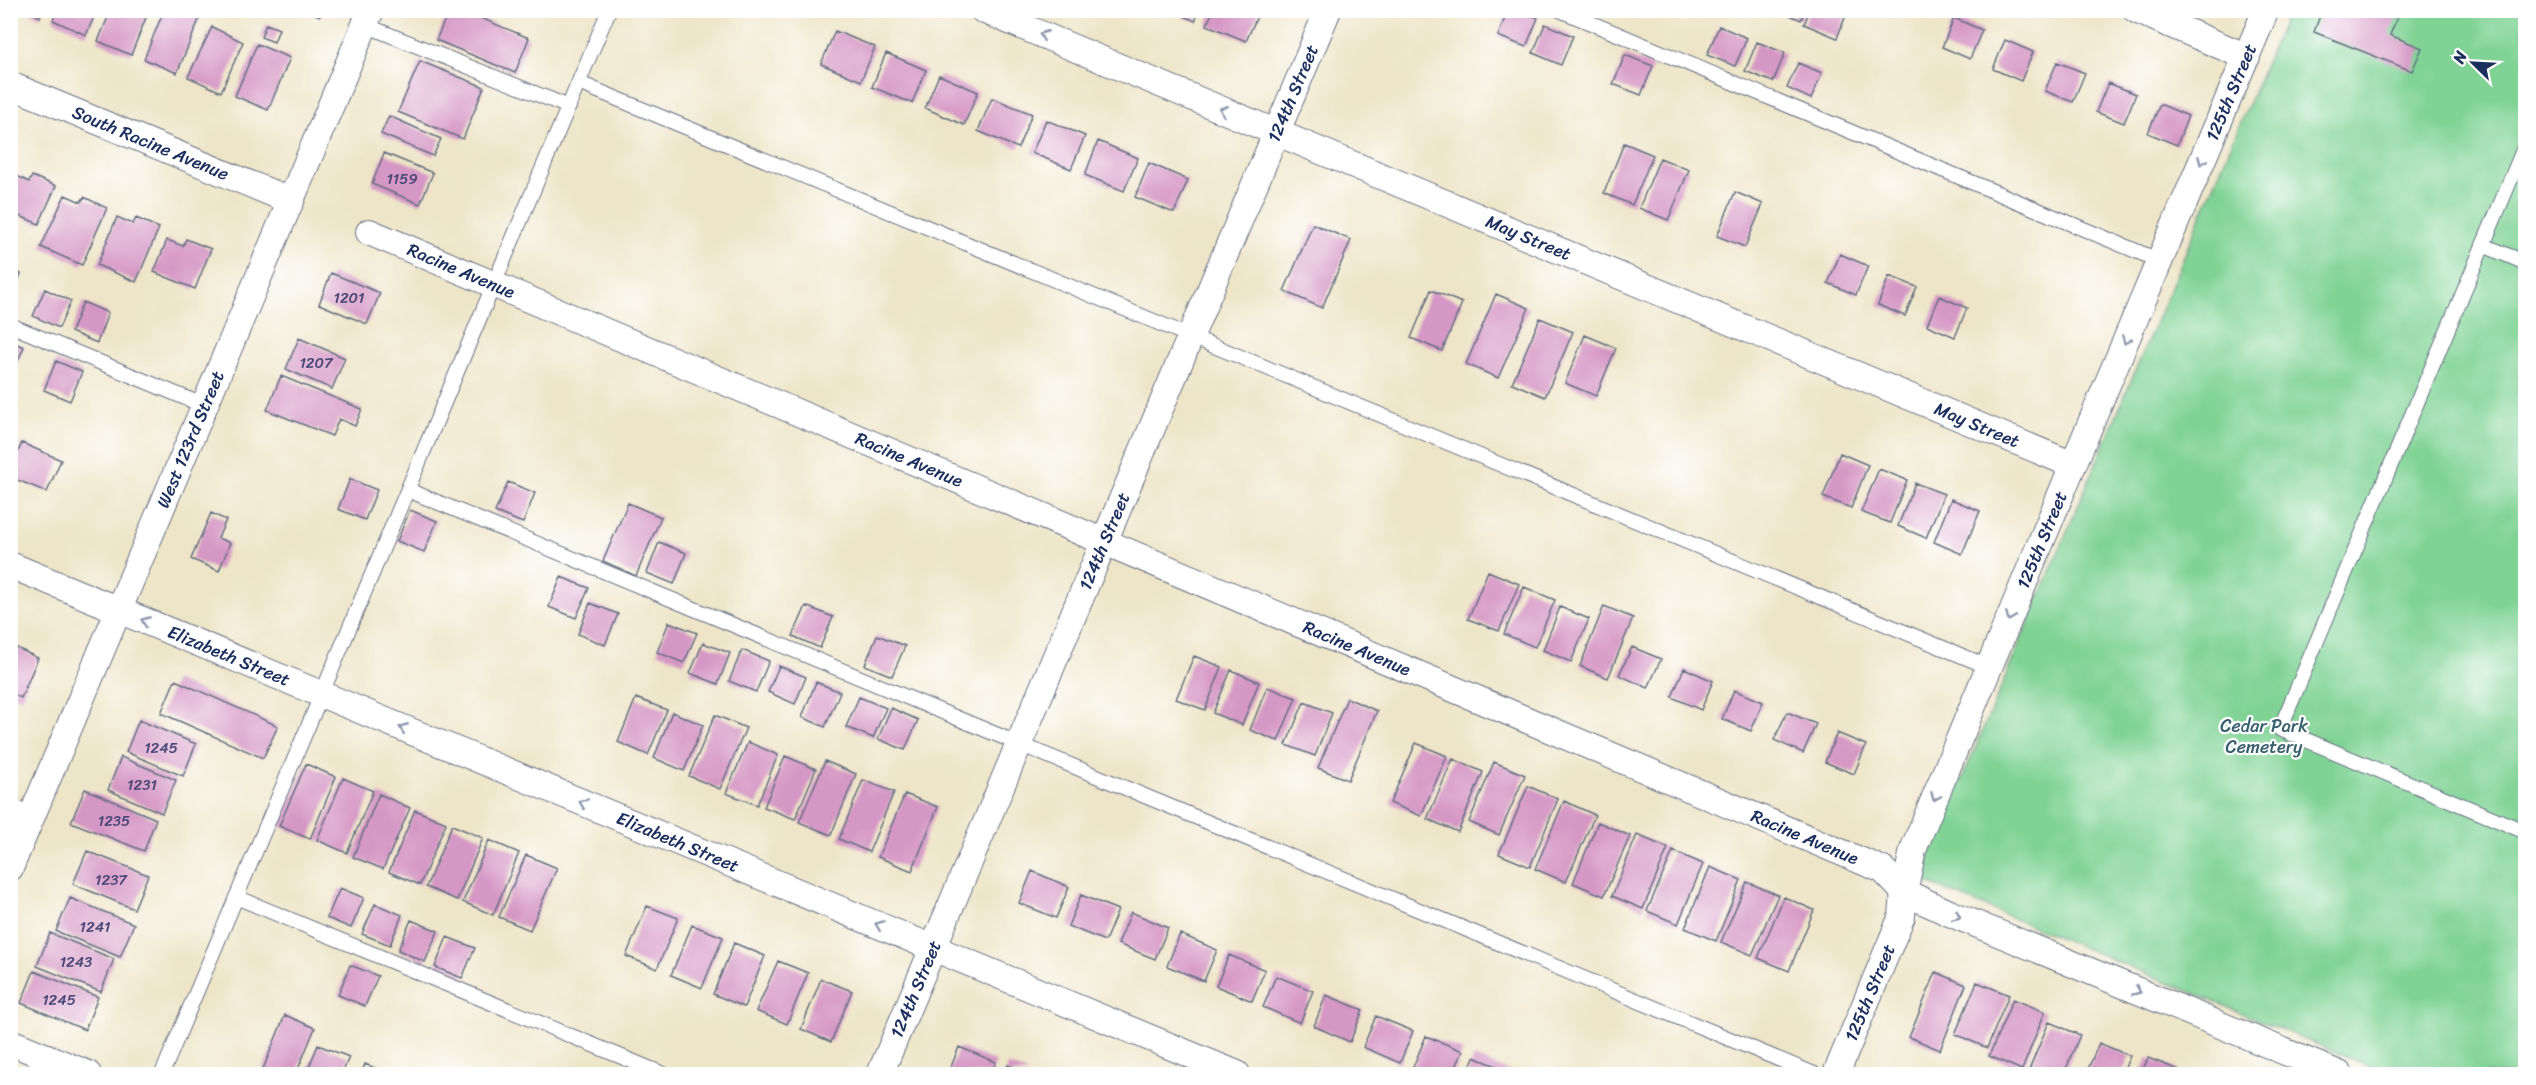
<svg xmlns="http://www.w3.org/2000/svg" width="2536" height="1085" font-family="Sriracha,sans-serif">
  <style>
    .green { fill: #80d395; stroke: #4e817a; stroke-width: 1.5 }
    .building { fill: #d597c5 }
    .lines { fill: none; stroke-linecap: round; stroke-linejoin: round }
    .lane-casing { stroke: #656f83; stroke-width: 16 }
    .street-casing { stroke: #656f83; stroke-width: 28 }
    .lane { stroke: #fff; stroke-width: 14 }
    .street { stroke: #fff; stroke-width: 26 }
    .oneway { stroke: #8d97ae }
    .labels { text-anchor: middle; dominant-baseline: central; stroke-width: 4.5; stroke-linejoin: round; paint-order: stroke }
    .number-label { font-size: 15px; fill: #4a4978 }
    .street-label { font-size: 18px; fill: #1b2f5e; stroke: #fff }
    .park-label { font-size: 18px; fill: #39606e; stroke: #fff }
  </style>
  <rect width="100%" height="100%" fill="#fff"/>
  <filter id="ink" filterUnits="userSpaceOnUse"><feTurbulence type="fractalNoise" baseFrequency=".0167" numOctaves="2"/><feDisplacementMap in="SourceGraphic" scale="12" xChannelSelector="R" yChannelSelector="G"/><feConvolveMatrix kernelMatrix="1 2 1 2 8 2 1 2 1" color-interpolation-filters="sRGB"/></filter>
  <filter id="wash" filterUnits="userSpaceOnUse"><feTurbulence type="fractalNoise" baseFrequency=".008" numOctaves="4" result="noise"/><feDisplacementMap in="SourceGraphic" scale="24" xChannelSelector="R" yChannelSelector="G"/><feGaussianBlur stdDeviation="1.35" result="paint"/><feColorMatrix in="noise" values="0 0 0 0 0 0 0 0 0 0 0 0 0 0 0 0 0 1.4 0 .05"/><feComposite in="paint" operator="in"/></filter>
  <g filter="url(#wash)">
    <rect width="100%" height="100%" fill="#eee5c8"/>
    <path class="green" d="M2288,11H2525V1074H2388L1926,882L1929,857Z"/>
    <g id="blocks">
      <path class="building" d="M26,10H43L40,17Z
        M57,10H97L86,35L53,20Z
        M111,10H149L131,55L98,41Z
        M164,10L182,13L183,10H203L177,73L144,59Z
        M305,10H322L320,16Z
        M449,10H461L529,38L515,73L436,40Z
        M1170,10H1200L1195,21Z
        M1213,10H1260L1246,41L1207,25Z
        M1508,10H1519L1538,18L1526,47L1498,36Z
        M1778,10H1805L1801,20Z
        M1810,10H1848L1837,38L1804,24Z
        M2322,10H2400L2390,35L2422,48L2412,71L2314,32Z
        M1954,18L1982,30L1970,59L1942,47Z
        M266,24L279,29L274,42L261,37Z
        M1545,24L1573,36L1561,65L1533,53Z
        M1719,26L1747,38L1735,66L1707,55Z
        M212,27L243,42L221,92L188,77Z
        M835,31L875,47L861,81L821,64Z
        M2005,40L2033,52L2021,81L1993,69Z
        M1757,42L1785,53L1773,82L1745,71Z
        M257,44L290,58L268,110L235,96Z
        M886,53L926,70L912,103L872,87Z
        M1625,55L1653,66L1641,95L1613,84Z
        M420,61L484,87L463,139L398,112Z
        M2057,62L2085,73L2073,102L2045,91Z
        M1798,63L1822,73L1811,99L1787,88Z
        M939,75L978,92L964,125L925,108Z
        M2108,83L2136,94L2124,123L2096,112Z
        M992,98L1032,114L1018,148L978,131Z
        M2160,104L2188,116L2177,145L2148,133Z
        M389,116L441,139L433,156L381,134Z
        M1046,120L1085,136L1071,169L1032,153Z
        M1098,141L1138,158L1124,191L1085,175Z
        M1624,143L1653,155L1632,205L1604,193Z
        M384,153L433,173L420,204L372,184Z
        M1660,158L1689,170L1668,220L1639,208Z
        M1149,163L1188,180L1174,213L1135,197Z
        M13,174L29,182L32,176L56,186L39,224L10,212Z
        M1735,192L1763,204L1745,247L1717,236Z
        M65,195L81,202L84,197L107,208L82,265L41,247Z
        M117,217L133,224L136,218L159,228L136,282L97,265Z
        M1313,224L1351,240L1322,308L1284,291Z
        M186,239L211,249L195,289L154,272L167,240L183,246Z
        M1840,254L1868,266L1856,295L1828,283Z
        M10,269L21,274L11,299H10Z
        M331,273L380,293L367,324L319,304Z
        M1889,276L1917,287L1905,316L1878,305Z
        M45,289L71,301L59,328L33,316Z
        M1431,290L1462,303L1442,351L1411,338Z
        M1496,294L1529,308L1498,378L1466,364Z
        M1939,296L1967,308L1955,337L1927,325Z
        M83,302L108,313L97,343L71,332Z
        M1540,318L1573,332L1545,397L1512,383Z
        M1585,335L1616,348L1596,396L1565,383Z
        M299,338L345,358L332,389L286,369Z
        M10,341L24,347L10,379Z
        M56,361L82,372L70,401L44,390Z
        M281,376L362,409L355,426L339,419L332,436L267,410Z
        M22,443L61,460L47,492L10,477V469Z
        M1840,453L1868,465L1851,508L1823,497Z
        M1879,469L1907,480L1890,523L1861,512Z
        M350,479L377,490L365,520L338,509Z
        M508,482L535,493L523,523L495,512Z
        M1915,483L1944,494L1926,538L1898,526Z
        M1951,499L1980,511L1962,554L1934,542Z
        M628,503L661,517L636,576L603,561Z
        M410,510L437,521L424,552L397,541Z
        M211,513L226,520L218,538L230,543L219,571L191,559Z
        M659,542L686,553L674,584L647,573Z
        M1488,571L1519,584L1499,631L1468,619Z
        M561,577L589,588L576,618L549,607Z
        M1524,587L1555,600L1535,647L1504,634Z
        M590,603L618,614L605,645L578,634Z
        M806,606L833,617L820,648L793,636Z
        M1604,606L1633,618L1608,678L1580,666Z
        M1560,607L1589,619L1571,662L1543,650Z
        M669,622L697,633L684,663L657,652Z
        M877,635L905,646L892,676L865,665Z
        M703,643L730,653L718,684L690,673Z
        M15,647L38,658L21,698L10,693V655Z
        M1632,647L1661,659L1648,688L1619,675Z
        M742,650L769,661L756,692L729,681Z
        M1194,656L1222,667L1205,710L1176,699Z
        M779,666L806,677L795,704L768,692Z
        M1684,668L1713,681L1701,710L1672,697Z
        M1231,670L1259,682L1242,725L1213,713Z
        M175,680L278,726L263,758L161,713Z
        M816,682L840,692L825,727L802,717Z
        M1267,687L1296,698L1278,741L1250,730Z
        M1734,690L1763,702L1751,731L1722,719Z
        M859,697L886,708L873,738L846,727Z
        M636,698L667,710L648,755L618,742Z
        M1347,698L1377,711L1348,780L1318,768Z
        M1304,702L1332,713L1315,756L1286,745Z
        M891,708L918,720L905,750L878,739Z
        M672,712L703,725L684,771L654,758Z
        M1787,712L1816,724L1803,753L1774,740Z
        M715,715L746,728L720,789L689,776Z
        M139,720L196,744L183,776L126,752Z
        M1837,733L1866,745L1854,774L1825,762Z
        M748,742L778,755L757,805L726,793Z
        M1416,743L1447,756L1421,816L1390,803Z
        M785,756L816,769L795,819L764,807Z
        M121,757L176,780L162,813L108,790Z
        M1453,759L1483,772L1458,832L1427,819Z
        M825,761L856,774L831,835L799,822Z
        M1494,762L1525,775L1499,835L1469,822Z
        M306,764L336,777L310,839L279,826Z
        M343,778L373,791L347,853L317,840Z
        M863,780L894,792L869,852L839,839Z
        M1528,786L1558,799L1530,867L1499,854Z
        M85,789L156,819L144,851L71,822Z
        M379,794L410,808L383,869L353,857Z
        M905,794L938,807L912,871L878,857Z
        M1564,801L1595,815L1566,882L1535,869Z
        M415,810L446,823L420,885L389,872Z
        M1598,822L1630,836L1604,896L1573,883Z
        M452,825L483,838L457,900L426,887Z
        M1637,835L1668,848L1643,909L1612,896Z
        M489,840L519,853L493,915L463,902Z
        M87,851L148,875L134,909L73,884Z
        M1673,851L1703,864L1678,924L1647,911Z
        M526,855L557,868L530,930L499,917Z
        M1710,867L1741,880L1716,941L1685,928Z
        M1032,871L1069,887L1056,918L1019,903Z
        M1747,882L1778,895L1752,955L1721,942Z
        M340,888L364,898L351,928L327,918Z
        M1081,895L1118,910L1105,941L1068,926Z
        M1784,897L1814,910L1789,971L1758,958Z
        M70,898L134,924L120,957L56,931Z
        M375,904L402,915L390,945L362,934Z
        M647,906L678,918L657,969L626,956Z
        M1131,912L1168,928L1155,959L1118,944Z
        M411,920L438,931L425,962L398,950Z
        M692,925L723,937L702,988L671,975Z
        M50,933L114,959L101,992L37,966Z
        M1180,934L1217,950L1204,981L1167,966Z
        M447,937L475,948L462,978L435,967Z
        M734,943L765,956L744,1007L713,994Z
        M1229,955L1265,970L1252,1001L1216,986Z
        M778,961L808,973L787,1024L756,1011Z
        M350,965L378,976L365,1006L338,995Z
        M34,971L98,997L85,1030L21,1003Z
        M1936,972L1966,985L1940,1050L1909,1037Z
        M1276,976L1313,991L1300,1023L1263,1007Z
        M821,979L852,991L831,1042L801,1029Z
        M1977,982L2009,995L1987,1048L1955,1034Z
        M1326,995L1363,1010L1350,1042L1314,1026Z
        M2013,999L2045,1012L2022,1070L1989,1056Z
        M285,1015L315,1028L296,1074H261Z
        M1376,1016L1413,1031L1400,1063L1363,1047Z
        M2049,1022L2080,1035L2064,1074H2040L2029,1070Z
        M1426,1036L1463,1051L1453,1074H1432L1413,1067Z
        M2099,1043L2130,1056L2122,1074H2086Z
        M318,1045L349,1057L342,1074H306Z
        M959,1047L996,1062L991,1074H948Z
        M1474,1057L1511,1072L1510,1074H1467Z
        M2148,1058L2179,1070L2177,1074H2141Z
        M365,1064L390,1074H361Z
        M1008,1065L1031,1074H1004Z"/>
    </g>
  </g>
  <g filter="url(#ink)">
    <use href="#blocks" fill-opacity="0" stroke="#656f83" stroke-width="1.5"/>
    <g class="lines">
      <defs>
        <path id="lane" d="M1560,10L2160,261
          M365,25L569,107
          M579,83L1989,667
          M2526,143L2280,729L2526,832
          M2483,245L2526,263
          M10,325L205,406
          M408,490L1814,1074
          M10,805L33,815
          M236,897L663,1074
          M162,1074L609,10"/>
        <g id="street">
          <path id="s1" d="M983,10L2073,465"/>
          <path d="M2136,10L2247,57"/>
          <path id="s2" d="M10,85L291,201"/>
          <path id="s3" d="M369,232L1883,870L1904,892L1947,912L2339,1074"/>
          <path id="s4" d="M10,565L1237,1074"/>
          <path id="s5" d="M10,868L371,10"/>
          <path d="M10,1042L88,1074"/>
          <path id="s6" d="M880,1074L1328,10"/>
          <path id="s7" d="M1836,1074L1902,916L1904,892L1913,850L2073,465L2266,10"/>
        </g>
      </defs>
      <use href="#lane" class="lane-casing"/>
      <use href="#street" class="street-casing"/>
      <use href="#lane" class="lane"/>
      <use href="#street" class="street"/>
    </g>
    <defs><path id="oneway-chevron" d="M-2-3.5L2.5 0L-2 3.5" fill="none" stroke-width="1.6" stroke-linecap="round" stroke-linejoin="round" transform="scale(1.5)"/></defs>
    <g class="oneway">
      <use href="#oneway-chevron" transform="translate(1043 35) rotate(-158)"/>
      <use href="#oneway-chevron" transform="translate(1223 110) rotate(-158)"/>
      <use href="#oneway-chevron" transform="translate(2202 161) rotate(113)"/>
      <use href="#oneway-chevron" transform="translate(2126 340) rotate(113)"/>
      <use href="#oneway-chevron" transform="translate(2010 617) rotate(112)"/>
      <use href="#oneway-chevron" transform="translate(145 621) rotate(-158)"/>
      <use href="#oneway-chevron" transform="translate(403 728) rotate(-158)"/>
      <use href="#oneway-chevron" transform="translate(1935 797) rotate(113)"/>
      <use href="#oneway-chevron" transform="translate(583 803) rotate(-158)"/>
      <use href="#oneway-chevron" transform="translate(1957 916) rotate(23)"/>
      <use href="#oneway-chevron" transform="translate(879 925) rotate(-158)"/>
      <use href="#oneway-chevron" transform="translate(2137 991) rotate(23)"/>
    </g>
  </g>
  <g class="labels">
    <g class="number-label">
      <text x="402" y="179">1159</text>
      <text x="349" y="298">1201</text>
      <text x="316" y="363">1207</text>
      <text x="161" y="748">1245</text>
      <text x="142" y="785">1231</text>
      <text x="114" y="821">1235</text>
      <text x="111" y="880">1237</text>
      <text x="95" y="927">1241</text>
      <text x="76" y="962">1243</text>
      <text x="59" y="1000">1245</text>
    </g>
    <g class="street-label">
      <text stroke="none"><textPath href="#s7" startOffset="1060">125th Street</textPath></text>
      <text stroke="none"><textPath href="#s6" startOffset="1064">124th Street</textPath></text>
      <text stroke="none"><textPath href="#s2" startOffset="152">South Racine Avenue</textPath></text>
      <text stroke="none"><textPath href="#s1" startOffset="591">May Street</textPath></text>
      <text stroke="none"><textPath href="#s3" startOffset="100">Racine Avenue</textPath></text>
      <text stroke="none"><textPath href="#s1" startOffset="1077">May Street</textPath></text>
      <text stroke="none"><textPath href="#s5" startOffset="465">West 123rd Street</textPath></text>
      <text stroke="none"><textPath href="#s3" startOffset="586">Racine Avenue</textPath></text>
      <text stroke="none"><textPath href="#s7" startOffset="574">125th Street</textPath></text>
      <text stroke="none"><textPath href="#s6" startOffset="578">124th Street</textPath></text>
      <text stroke="none"><textPath href="#s3" startOffset="1072">Racine Avenue</textPath></text>
      <text stroke="none"><textPath href="#s4" startOffset="237">Elizabeth Street</textPath></text>
      <text stroke="none"><textPath href="#s3" startOffset="1558">Racine Avenue</textPath></text>
      <text stroke="none"><textPath href="#s4" startOffset="723">Elizabeth Street</textPath></text>
      <text stroke="none"><textPath href="#s6" startOffset="92">124th Street</textPath></text>
      <text stroke="none"><textPath href="#s7" startOffset="88">125th Street</textPath></text>
    </g>
    <g class="park-label">
      <text x="2264" y="726">Cedar Park<tspan x="2264" dy="21">Cemetery</tspan></text>
    </g>
  </g>
  <rect width="2536" height="1085" fill="none" stroke="#fff" stroke-width="36"/>
  <g transform="translate(2473 63) rotate(294)" stroke="#ffffff" stroke-width="4.5" paint-order="stroke">
  <path d="M0-4.5L10 22L0 15L-10 22Z" fill="#1b2f5e"/>
  <text y="-9" font-size="16" font-weight="bold" text-anchor="middle" fill="#1b2f5e">N</text>
  </g>
</svg>
